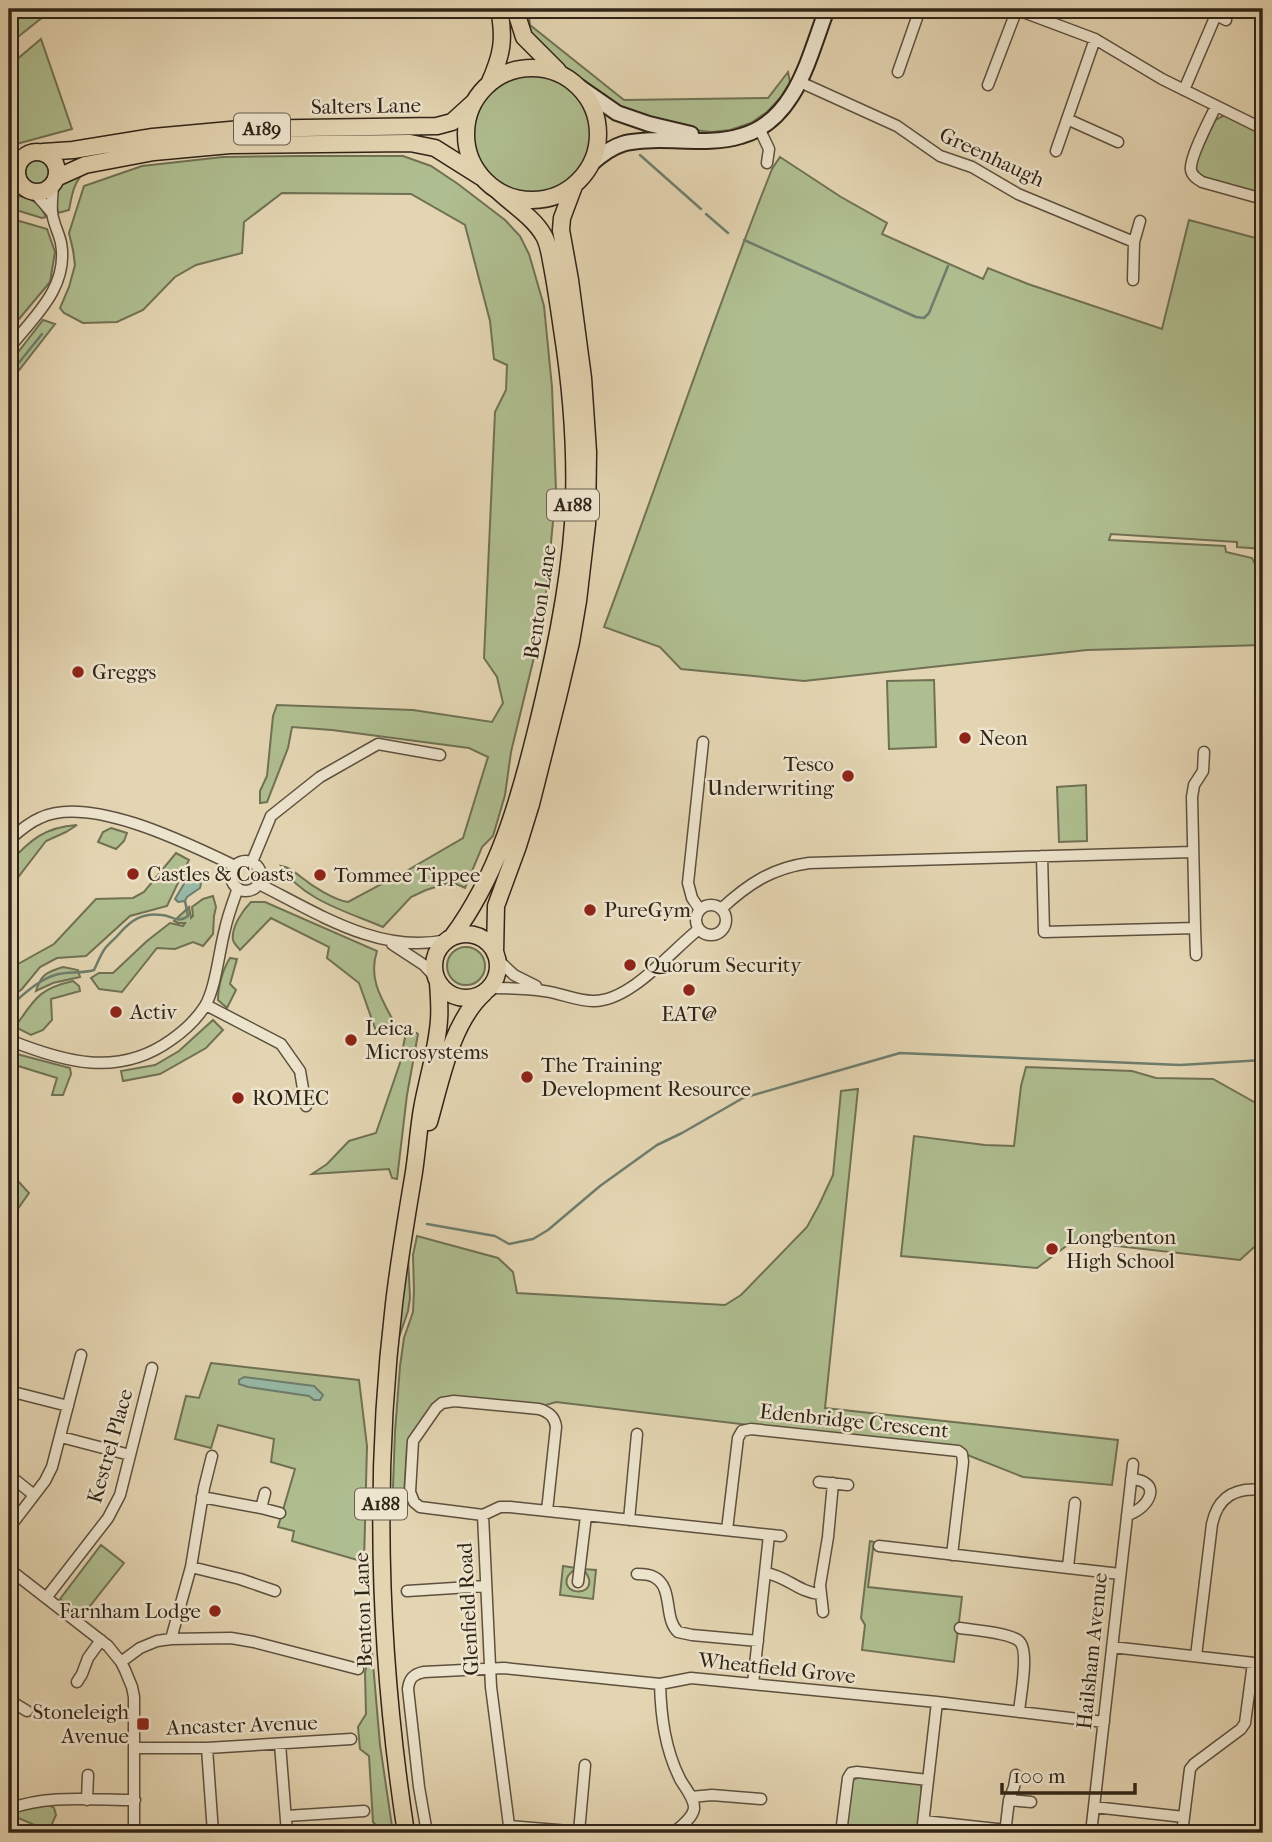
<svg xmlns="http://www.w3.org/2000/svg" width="1272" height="1842" font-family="'IM FELL French Canon',serif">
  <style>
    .green { fill: #afbe90; stroke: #707154; stroke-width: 2 }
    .water { fill: #97b9a7; stroke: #6e7d6d; stroke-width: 2 }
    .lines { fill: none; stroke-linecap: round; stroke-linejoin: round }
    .stream { stroke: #6e7d6d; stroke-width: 2.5 }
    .minor-casing { stroke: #5d503e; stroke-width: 13 }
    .secondary-casing { stroke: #302417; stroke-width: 18 }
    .primary-casing { stroke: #302417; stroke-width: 19 }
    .minor { stroke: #ede4cd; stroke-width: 10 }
    .secondary { stroke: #ede4cd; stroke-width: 14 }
    .primary { stroke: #e4d5b2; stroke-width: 16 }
    .poi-dot { fill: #8f2418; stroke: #ede4cd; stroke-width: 2.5 }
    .labels { text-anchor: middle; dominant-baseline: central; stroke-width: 5; stroke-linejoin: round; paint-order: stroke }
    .shield { fill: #ede4cd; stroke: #695e4e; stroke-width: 2 }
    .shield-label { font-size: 19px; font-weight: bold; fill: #302417 }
    .street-label { font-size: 21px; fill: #302417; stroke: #ede4cd }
    .poi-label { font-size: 21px; fill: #302417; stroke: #ede4cd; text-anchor: start }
  </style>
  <rect width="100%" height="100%" fill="#e4d5b2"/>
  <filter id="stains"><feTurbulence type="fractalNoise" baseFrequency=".00286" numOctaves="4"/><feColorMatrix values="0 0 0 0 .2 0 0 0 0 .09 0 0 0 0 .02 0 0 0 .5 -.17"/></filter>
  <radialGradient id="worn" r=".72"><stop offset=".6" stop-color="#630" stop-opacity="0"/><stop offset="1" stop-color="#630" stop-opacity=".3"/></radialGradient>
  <path class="green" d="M9,9H53L9,44Z
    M520,9H528L530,25L624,100L768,98L788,72L790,82L781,97L767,112L751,123L730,130L712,132L694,130L621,110L607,101L529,38Z
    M41,39L72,129L9,146V66Z
    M472 134a60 60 0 1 1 120 0a60 60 0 1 1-120 0Z
    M1225,115L1262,133L1263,136V194L1202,177L1196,170L1195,163L1215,120Z
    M300,156H403L431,166L458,184L505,220L520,236L529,254L544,306L552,387L556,490L544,616L511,752L505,795L493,836L482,847L465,888L452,882L426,890L411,897L383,927C348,912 302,900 281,866C291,868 293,871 301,877C312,886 334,900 348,902L408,870L463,838L488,757L469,748L332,730L292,727L288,748L267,802L260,803V791L267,776L273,716L277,705L413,710L492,722L503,703L497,677L484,658L495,412L506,390L507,365L494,359L490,321L465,225L411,194L282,193L244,222L242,253L196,265L175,277L143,310L117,322L83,323L64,313L60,308L69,287L75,265L73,250L69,233L84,186L142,166L223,157Z
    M780,157L841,197L887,223L882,234L983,279L988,268L1028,284L1162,329L1189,220L1263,240V549L1237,547V542L1111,534L1109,540L1225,546L1226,552L1252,558L1257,568H1261L1262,561H1263V645L1087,650L804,681L681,669L660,647L604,627C661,475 712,320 772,169Z
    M23 172a14 14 0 1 1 28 0a14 14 0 1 1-28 0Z
    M86,171C73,182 72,195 69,210L58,213C51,186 64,180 86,171Z
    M22,196C34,200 41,205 46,217L42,218L9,208V198Z
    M9,218L47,229L55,252L50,282L9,331Z
    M43,320L55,324L9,383V364Z
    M934,680L936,747L889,749L887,681Z
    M1086,785L1087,841L1059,842L1057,787Z
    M77,825L66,832L46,841L9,889V863C30,840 45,827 77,825Z
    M111,828L127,833L124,841L116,849L98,842L103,832Z
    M176,853L189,860L167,906L130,916L86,956L57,958L40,967L22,989L9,999V969L54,944L96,899L133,898L144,892Z
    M213,896L216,907L214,916L213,934L203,946L193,942L175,949L157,948L122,992L99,989L91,978L99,973H113L147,941L170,923L183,926L185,923H178L174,921L189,907L191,918L193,916L192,907L203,899Z
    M251,902H265L377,951C368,978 381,998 394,1022L376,1031L359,983L327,958L329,947L271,918L240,950C238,947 234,944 233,940C231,927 243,910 251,902Z
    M447 966a19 19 0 1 1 38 0a19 19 0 1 1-38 0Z
    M230,958L237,959L230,984L236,990L227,1008L218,1000C218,986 223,969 230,958Z
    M63,967L78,970L80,977L53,983L36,991C41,974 47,972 63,967Z
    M73,981L79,986L80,991L51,999L52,1020L43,1030L31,1035L15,1027C35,999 38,989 73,981Z
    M213,1020L223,1030L206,1048L160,1074L123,1081L121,1071L155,1065L179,1051Z
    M407,1027L418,1034L407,1095L397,1179L392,1178L389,1169L312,1174L327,1164L349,1141L376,1133L400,1063Z
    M13,1053L70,1068L71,1074L63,1095H52L57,1078L15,1065L9,1075V1057Z
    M1026,1067L1132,1071L1156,1078L1213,1079L1263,1107V1239L1240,1260L1073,1241L1037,1268L901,1256L914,1136L985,1145L1014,1146L1021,1086Z
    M858,1089L825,1408L1118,1440L1112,1485L1023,1477L965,1454L825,1434L556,1402L546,1405L452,1396L440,1399L410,1438L407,1446L403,1515L392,1514L395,1432L400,1366L404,1338L413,1312L414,1290L413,1255L417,1236L498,1258L513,1272L517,1293L725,1305L741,1295L807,1227L819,1205L833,1175L841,1091Z
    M9,1180L18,1181L29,1193L17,1210H9Z
    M408,1255L410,1298L408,1311L397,1343Z
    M211,1363L359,1380L367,1446L364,1562L292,1541L294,1531L278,1527L295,1469L271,1462L274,1439L218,1425L211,1448L175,1439L186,1396L199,1398Z
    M870,1541L874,1542L868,1587L962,1597L954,1662L862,1650L865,1625L861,1618Z
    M101,1545L124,1563L82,1616L60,1599Z
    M563,1566L576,1568C573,1571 570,1573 568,1576C559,1594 593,1598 589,1579C588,1575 585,1572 584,1569L596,1570L593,1599L560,1595Z
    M371,1640L380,1745L393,1833H381L380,1830L373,1822L369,1756L360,1749L358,1727L366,1714L365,1673Z
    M859,1777L918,1783L921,1785L922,1794L918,1833H847L846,1830L850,1787L853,1780Z
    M49,1805L54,1808L56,1815L48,1833H41L42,1828L16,1817L13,1822L9,1820V1814L11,1812Z"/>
  <path class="water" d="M191,870L201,884L200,888L187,897L185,901L178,902L175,899L185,882L184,877L186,871Z
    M244,1377L314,1386L323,1395L320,1400H314L309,1396L248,1387L239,1384V1380Z"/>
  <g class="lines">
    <path class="stream" d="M640,155L701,209
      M706,214L728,233
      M744,240L916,317L924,318L929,313L948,266
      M9,375L42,334
      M9,1007C22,996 38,980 55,975C68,971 81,974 94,970C97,964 100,956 104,950C108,944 114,940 119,934C131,920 143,912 162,915C173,916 178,924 188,916L185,901
      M427,1224L495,1236L509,1244L533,1239L548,1230L600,1186L657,1145L682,1133L743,1098L900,1053L1180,1065L1263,1060"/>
    <defs>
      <path id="minor" d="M1015,9L1095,39L1162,79L1263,129
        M1204,9L1226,20
        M898,72L920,9
        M800,82L897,126L940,156L972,167L1018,194L1134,242
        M988,85L1017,9
        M1184,90L1216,15
        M1216,106C1210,119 1189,158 1191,170C1192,176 1197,179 1202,182L1263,199
        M1067,119L1118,142
        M759,128L769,149L767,163
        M1056,151L1095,39
        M33,191L52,213
        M1133,280L1134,242L1140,221
        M9,348C34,317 69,287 61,243C59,233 53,223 52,212C51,203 53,193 53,184
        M9,840C18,832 28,823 40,818C89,794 189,844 235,866
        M1042,856L1044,932L1195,928L1192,797L1194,785L1203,771L1204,752
        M231 876a15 15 0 1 1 30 0a15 15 0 1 1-30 0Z
        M252,862L271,816L320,777L378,744L440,755
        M259,884C317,913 380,955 447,940
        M696 920a15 15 0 1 1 30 0a15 15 0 1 1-30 0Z
        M721,909C748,884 772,868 809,863L1193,852
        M700,910L692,898L688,883L703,742
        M1195,928L1196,955
        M392,944L424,965L436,978
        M497,959L514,975L536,986
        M490,988C508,988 526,988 544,991C561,993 576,1001 593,1001C630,1002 671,951 699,929
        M206,1005L281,1044L300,1071L306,1106
        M9,1040C64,1062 118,1078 171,1040C184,1031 196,1020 205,1006C216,987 219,951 225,929C228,915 233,902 238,888
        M9,1391L68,1406
        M61,1437L130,1455
        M9,1475L34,1495
        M819,1482L848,1485
        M202,1497L261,1508L280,1513
        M261,1508L265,1493
        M483,1515L420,1507L414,1502L410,1492L413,1441L436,1408L442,1403L454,1401L539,1409C549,1412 555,1417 556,1427L547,1511
        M1127,1515C1149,1509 1164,1481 1131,1479
        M629,1520L637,1434
        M9,1528L45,1481L52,1467L81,1355
        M727,1530L738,1438L742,1431L751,1429L958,1451L962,1454L963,1462L952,1555
        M879,1546L1120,1574
        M191,1567L204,1488L212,1456
        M1068,1567L1075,1503
        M9,1569L108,1646L121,1662L125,1670L132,1687L134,1697V1833
        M765,1573C787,1576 798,1592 820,1594
        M637,1574C642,1574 649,1574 654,1577C674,1587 663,1618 678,1632L692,1635L758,1641
        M578,1582L586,1516
        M407,1591L486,1586
        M46,1598L108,1518L120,1495L152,1368
        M823,1612L820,1585L828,1537L833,1483
        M960,1628C974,1630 1010,1633 1019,1641C1030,1650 1020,1698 1019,1712
        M171,1639L191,1567L240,1579L275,1591
        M1112,1647L1263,1664
        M1196,1656L1212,1524C1218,1496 1236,1487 1263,1490
        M121,1662L140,1648L157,1641L171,1639L231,1638L254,1642L358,1669
        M77,1682L82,1674L88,1658L101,1640
        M660,1684C661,1717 665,1749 680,1779C685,1788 695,1799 694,1809C692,1819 680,1827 673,1833
        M753,1684L769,1535
        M9,1700L27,1711
        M280,1744L287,1833
        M135,1748H207L351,1739
        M207,1748L213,1833
        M691,1797L712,1795L761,1799
        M87,1800L88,1775
        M1009,1800L1014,1787L1016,1775
        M1094,1807L1184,1817
        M9,1809C48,1794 93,1800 135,1800
        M286,1816L364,1811
        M924,1821L1006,1830
        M509,1826L593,1833
        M579,1832L585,1765
        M427,1833L419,1787L408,1689C409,1679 413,1674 424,1672L504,1668L660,1684L691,1678L937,1702L1104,1722
        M510,1833L491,1687L483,1515L500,1507H510L781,1536
        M841,1833L848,1778L851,1773L857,1772L928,1780
        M922,1833L937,1702
        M1005,1833L1009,1800L1031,1802
        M1091,1833L1133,1464
        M1182,1833L1190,1769L1194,1764L1241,1729L1245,1723L1253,1663
        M1262,1833L1263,1823"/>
      <path id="secondary" d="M578,86L617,113L649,124L691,134
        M592,163C617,141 628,141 660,140C686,140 715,144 741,136C796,121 809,56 827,9"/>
      <path id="primary" d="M515,9L524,37L558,71
        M466 134a66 66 0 1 1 132 0a66 66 0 1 1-132 0Z
        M489,84C502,55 505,40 499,9
        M43,152L73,150L153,137L241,129L437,126L452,122L474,102
        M17 172a20 20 0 1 1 40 0a20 20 0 1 1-40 0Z
        M56,178L85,165L154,152L230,145L410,143L435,148L481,177
        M434 966a32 32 0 1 1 64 0a32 32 0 1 1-64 0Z
        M452,937C498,875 519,801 537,727C553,661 568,593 573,524C577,459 572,393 562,329C559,308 556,287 552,266C550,256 549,245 544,236C534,218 513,205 498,191
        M495,953L496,906L518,846L531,804L558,697L571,642L578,601L587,524L588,452L583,378L570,280L561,230L562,218L574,186
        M429,1122C441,1081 451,1023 484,993
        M406,1833C379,1658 373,1480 394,1304C399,1261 406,1220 413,1178C417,1155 418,1132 422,1109C427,1080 437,1050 439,1020C440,1008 439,996 438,983"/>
    </defs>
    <use href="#minor" class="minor-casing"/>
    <use href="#secondary" class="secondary-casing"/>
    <use href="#primary" class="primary-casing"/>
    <use href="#minor" class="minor"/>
    <use href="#secondary" class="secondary"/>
    <use href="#primary" class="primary"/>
  </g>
  <g class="poi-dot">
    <circle cx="78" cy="672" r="7"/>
    <circle cx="965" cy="738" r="7"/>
    <circle cx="848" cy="776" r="7"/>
    <circle cx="133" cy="874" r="7"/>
    <circle cx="320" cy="875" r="7"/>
    <circle cx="590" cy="910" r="7"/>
    <circle cx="630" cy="965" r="7"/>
    <circle cx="689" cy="990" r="7"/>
    <circle cx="116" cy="1012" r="7"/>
    <circle cx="351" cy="1040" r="7"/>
    <circle cx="527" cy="1077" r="7"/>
    <circle cx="238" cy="1098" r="7"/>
    <circle cx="1052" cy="1249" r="7"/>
    <circle cx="215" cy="1611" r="7"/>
    <rect x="136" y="1717" width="14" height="14" rx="3.5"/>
  </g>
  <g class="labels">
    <g class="shield">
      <rect x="234" y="113.5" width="56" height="31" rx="5"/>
      <rect x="547" y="489.5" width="52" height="31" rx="5"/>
      <rect x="355" y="1488.5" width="52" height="31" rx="5"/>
    </g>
    <g class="shield-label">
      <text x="262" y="129">A189</text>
      <text x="573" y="505">A188</text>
      <text x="381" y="1504">A188</text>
    </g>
    <g class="street-label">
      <text transform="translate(366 106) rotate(-1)">Salters Lane</text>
      <text transform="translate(992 157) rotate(25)">Greenhaugh</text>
      <text transform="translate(540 602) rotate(-81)">Benton Lane</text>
      <text transform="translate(854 1421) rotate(6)">Edenbridge Crescent</text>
      <text transform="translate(110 1446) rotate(-74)">Kestrel Place</text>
      <text transform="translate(468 1609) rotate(-93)">Glenfield Road</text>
      <text transform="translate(363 1610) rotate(-92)">Benton Lane</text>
      <text transform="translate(1092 1651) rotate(-84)">Hailsham Avenue</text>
      <text transform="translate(777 1668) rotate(6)">Wheatfield Grove</text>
      <text transform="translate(242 1725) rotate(-2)">Ancaster Avenue</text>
    </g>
    <g class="poi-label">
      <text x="92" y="672">Greggs</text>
      <text x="979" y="738">Neon</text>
      <text x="834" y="764" text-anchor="end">Tesco<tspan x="834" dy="24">Underwriting</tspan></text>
      <text x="147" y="874">Castles &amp; Coasts</text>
      <text x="334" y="875">Tommee Tippee</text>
      <text x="604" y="910">PureGym</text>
      <text x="644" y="965">Quorum Security</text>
      <text x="130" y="1012">Activ</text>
      <text x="689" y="1014" text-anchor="middle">EAT@</text>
      <text x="365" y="1028">Leica<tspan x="365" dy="24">Microsystems</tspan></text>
      <text x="541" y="1065">The Training<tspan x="541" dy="24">Development Resource</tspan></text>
      <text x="252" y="1098">ROMEC</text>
      <text x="1066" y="1237">Longbenton<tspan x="1066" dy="24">High School</tspan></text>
      <text x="201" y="1611" text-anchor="end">Farnham Lodge</text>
      <text x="129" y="1712" text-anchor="end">Stoneleigh<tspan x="129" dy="24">Avenue</tspan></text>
    </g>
  </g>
  <rect width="1272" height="1842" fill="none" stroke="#e4d5b2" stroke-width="35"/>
  <rect x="10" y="10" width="1251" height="1821" fill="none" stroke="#302417" stroke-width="3.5"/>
  <rect x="18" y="18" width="1237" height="1807" fill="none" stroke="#302417" stroke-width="2"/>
  <path d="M1002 1783v10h133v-10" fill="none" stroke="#302417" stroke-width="3.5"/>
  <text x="1013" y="1783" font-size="21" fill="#302417" stroke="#ede4cd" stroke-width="5" paint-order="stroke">100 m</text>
  <rect width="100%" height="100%" filter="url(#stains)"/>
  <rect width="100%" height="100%" fill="url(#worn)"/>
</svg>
